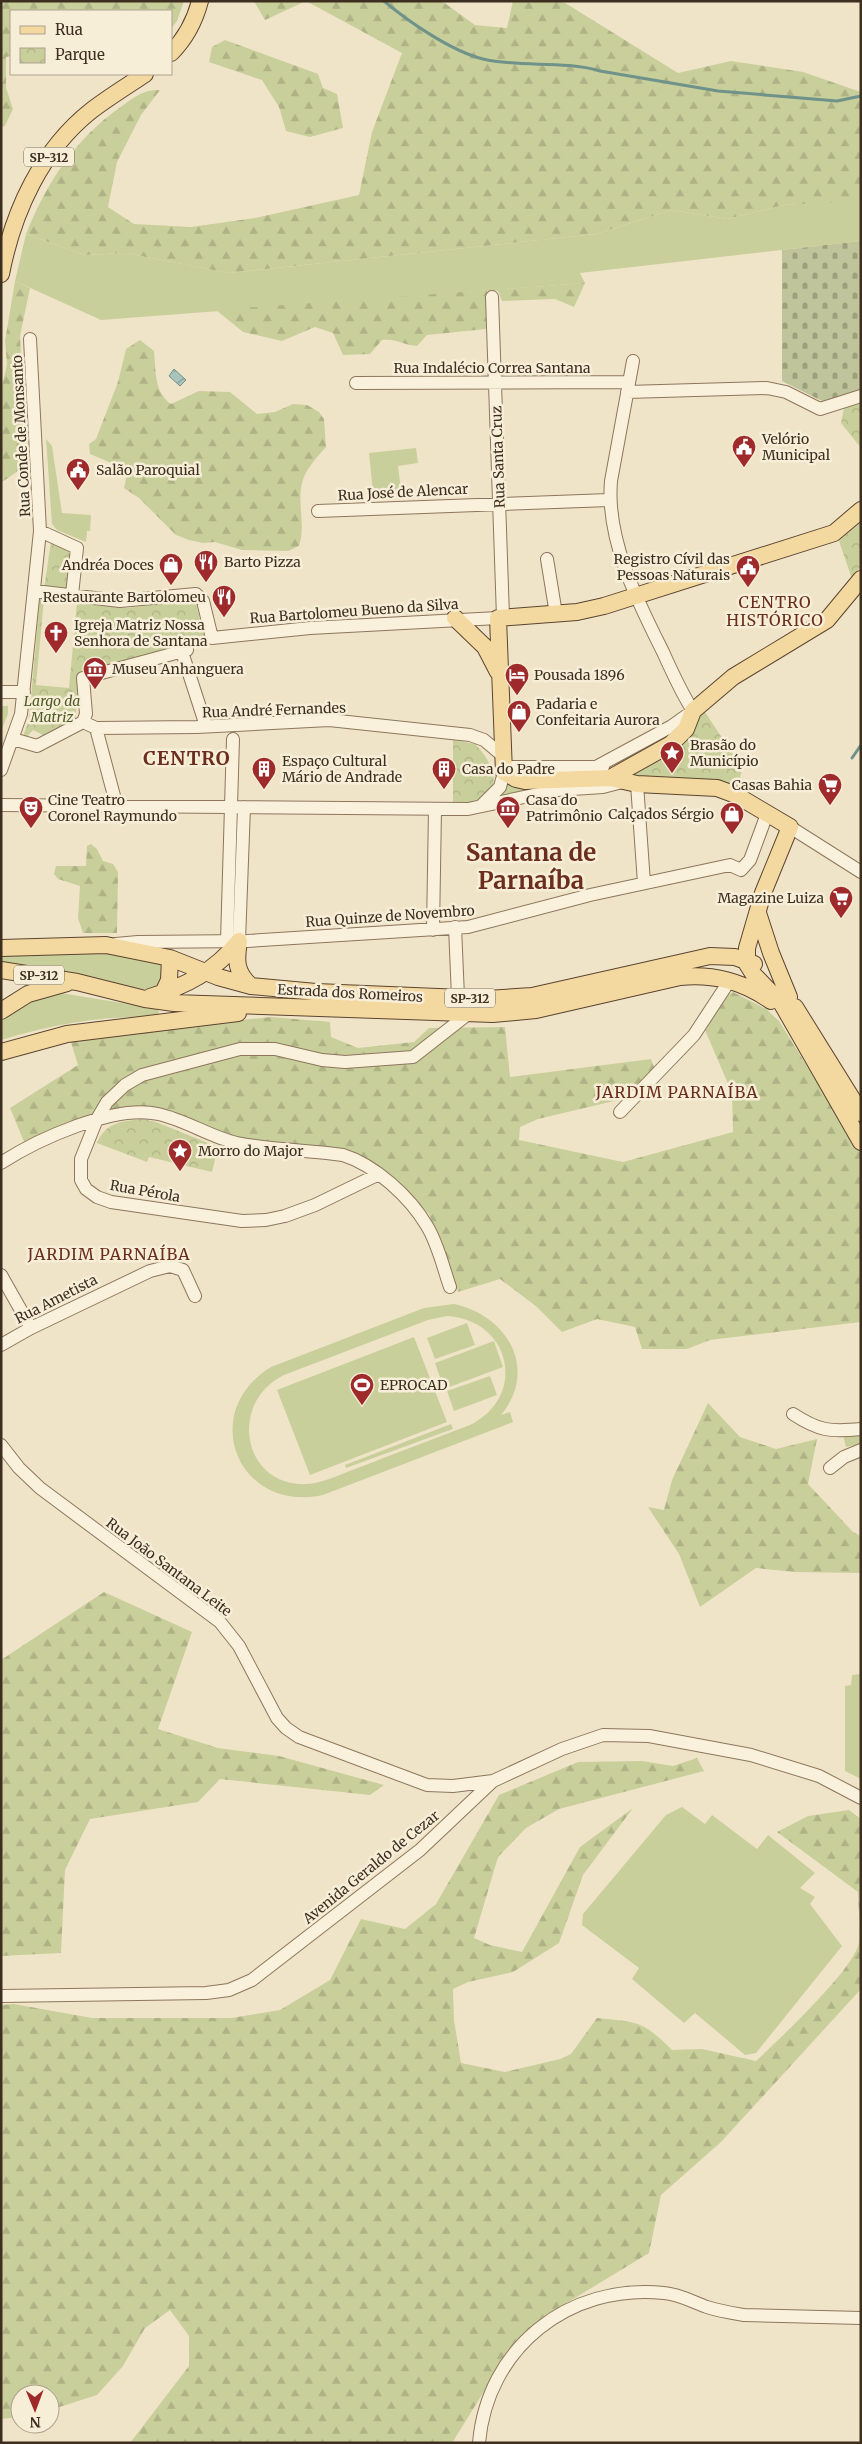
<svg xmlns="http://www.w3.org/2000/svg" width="862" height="2444" font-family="Merriweather,serif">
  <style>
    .green { fill: #c9cf9b; fill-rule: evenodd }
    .forest { fill: url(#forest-firs) }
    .cemetery { fill: url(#cemetery-stones) }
    .park { fill: url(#park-crowns); fill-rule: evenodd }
    .water { fill: url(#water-waves); stroke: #6f938a }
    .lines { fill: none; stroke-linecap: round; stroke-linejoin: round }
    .stream { stroke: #6f938a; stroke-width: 3 }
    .minor-casing { stroke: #8d765c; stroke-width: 14 }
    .major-casing { stroke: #5b4430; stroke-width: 18 }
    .minor { stroke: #faf1dc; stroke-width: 12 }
    .major { stroke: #f3d9a0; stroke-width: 16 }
    .labels { text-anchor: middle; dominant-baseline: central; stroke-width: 5; stroke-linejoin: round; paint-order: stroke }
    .shield { fill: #f7eed8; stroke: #756857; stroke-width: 1 }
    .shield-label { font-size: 12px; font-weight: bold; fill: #3d2e20 }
    .street-label { font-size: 14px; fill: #3d2e20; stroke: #f7eed8 }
    .poi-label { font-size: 14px; fill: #3d2e20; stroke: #f7eed8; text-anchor: start }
    .park-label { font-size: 14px; font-style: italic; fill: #4d5a26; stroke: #f7eed8 }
    .quarter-label { font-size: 16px; letter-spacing: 1px; fill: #6b2e1e; stroke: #f7eed8 }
    .district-label { font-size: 19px; font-weight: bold; letter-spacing: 1px; fill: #6b2e1e; stroke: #f7eed8 }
    .town-label { font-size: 24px; font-weight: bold; fill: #6b2e1e; stroke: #f7eed8 }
  </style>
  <defs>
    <pattern id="forest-firs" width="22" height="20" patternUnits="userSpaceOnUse" patternTransform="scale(1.25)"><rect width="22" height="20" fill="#c9cf9b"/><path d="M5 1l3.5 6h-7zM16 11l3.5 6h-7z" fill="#aeb285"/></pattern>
    <pattern id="cemetery-stones" width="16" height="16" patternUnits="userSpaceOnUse" patternTransform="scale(1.25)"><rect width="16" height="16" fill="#bfc49a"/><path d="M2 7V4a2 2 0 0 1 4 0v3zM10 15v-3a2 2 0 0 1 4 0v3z" fill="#9ca07d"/></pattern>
    <pattern id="park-crowns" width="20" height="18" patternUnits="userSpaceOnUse" patternTransform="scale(1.25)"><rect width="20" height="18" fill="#c9cf9b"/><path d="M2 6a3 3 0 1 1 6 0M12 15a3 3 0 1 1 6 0" fill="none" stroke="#aeb285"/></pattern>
    <pattern id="water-waves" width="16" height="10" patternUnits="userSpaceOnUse" patternTransform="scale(1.25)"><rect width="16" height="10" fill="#a9c4bc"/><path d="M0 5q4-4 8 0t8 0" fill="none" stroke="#8ba098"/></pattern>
  </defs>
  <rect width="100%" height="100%" fill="#f0e4c8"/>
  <path class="green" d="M841,201H861V241L580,273L585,283L101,320L15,281L26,234L85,255L125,253L229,273L596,234L672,210L727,219L784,205Z
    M46,439L52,446L62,513L91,515L90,531H87L86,542L57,530L52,524Z
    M416,448L418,463L398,466L401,490L373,493L369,453Z
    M1,706H8V714L1,731Z
    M507,785L524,787V792L500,798Z
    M98,951L161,963L166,972L158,988C133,993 107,980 82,975C56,971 28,969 1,965V956Z
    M61,993L158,1009L159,1013L149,1017C98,1016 50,1025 1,1040V1022C24,1001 32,1001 61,993Z
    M454,1304C507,1315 539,1369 501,1415L510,1412L513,1422L323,1495C238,1514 197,1412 271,1367L424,1308ZM447,1316C511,1320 528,1396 470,1425C434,1439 398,1452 363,1466C345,1472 327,1482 308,1484C243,1488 227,1403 284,1375L428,1320Z
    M467,1323L475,1345L435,1359L427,1338Z
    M414,1337L447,1422L310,1475L277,1390Z
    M494,1341L503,1367L444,1389L435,1363Z
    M490,1376L497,1395L454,1411L447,1391Z
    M451,1424L453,1429L346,1468L345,1465Z
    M861,1432V1444L846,1447L843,1435Z
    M861,1674V1779L845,1771V1686L851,1685L852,1675Z
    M682,1807L705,1824L712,1815L757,1849L768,1835L815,1873L800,1888L815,1897L810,1904L842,1946L756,2053L745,2055L695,2013L684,2023L632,1979L639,1968L582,1925L583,1914L666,1815Z"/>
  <path class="forest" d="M1,1H184L177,21L171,29V11H11V56L6,57V88L13,109L5,126L1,127Z
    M254,1H306L265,20Z
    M306,1H442L475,25L507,28L513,1H562L678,73L731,61L803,72L861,92V201L784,205L727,219L672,210L596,234L229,273L125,253L85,255L26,234C47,182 75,139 122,106C134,97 145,89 160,90L141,115L117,162L108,207L134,224L191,227L255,218L359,195L372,132L402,53Z
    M225,40L318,74L323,88L337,94L343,128L310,137L286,131L279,107L262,80L209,62L212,47Z
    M15,281L30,288L20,336L27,467C17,469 11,478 1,482V391L7,364L5,341Z
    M585,283L574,307L555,299L502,301L498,291L487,290L486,329L427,335L417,346C404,345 395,338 382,340L370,354L343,355L333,333L315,327L282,341L243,332L216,310Z
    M140,340L154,351C156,371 154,392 171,404L199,391L230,392L257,414L275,412L293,404L307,405L319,412L324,419L326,447C317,457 305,470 302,483C297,504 306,525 299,546L288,551L242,550L215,542L203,543L189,540L176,535L139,498L124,488L128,470L90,454L89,444L96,439L118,382L126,349Z
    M91,844L97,849L103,861L113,864L118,872L117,933H83L78,918L80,886L58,879L54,874L56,866H86L87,846Z
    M733,992L766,1009L779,1021L861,1153V1322L710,1340L687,1349H642L635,1327L597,1319L562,1332L537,1307L500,1279L458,1292L429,1214L381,1167L353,1153L254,1144L158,1110L25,1144L10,1108L78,1065L70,1039L93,1035L271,1017L330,1022L331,1037L358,1048L414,1042L429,1028L505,1027L510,1077L651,1059L655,1069L631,1097L538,1119L520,1127L519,1140L623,1162L733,1132L732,1093L705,1030L725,996Z
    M708,1403L740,1437L776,1449L817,1439L808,1484L853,1532L861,1536V1573L794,1572L756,1568L700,1607L679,1554L648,1507L664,1510L672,1480Z
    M104,1592L192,1632L158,1729L218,1748L279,1756L384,1785L370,1795L220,1779L198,1802L90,1819L65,1870L61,1953L1,1956V1660Z
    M697,1758L704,1771L559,1809L526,1828L498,1857L474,1938L490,1945L522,1952L580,1847L633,1808L583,1875L559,1943L513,1972L468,1982L453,1989L454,2020L461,2063L505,2072L560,2059L571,2054L597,2018C637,2022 642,2020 672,2050L702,2049L756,2061C777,2041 856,1968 859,1942C861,1926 858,1908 858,1892L777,1832L808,1816L849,1810L861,1819V1989L721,2142L661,2195L649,2253L542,2318L506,2356L452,2443H130L189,2366V2336L170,2310L145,2328L123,2366L97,2395L50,2410V2394H20V2417L1,2419V2005L14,2004L92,2018H231L280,2010L330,1980L361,1919L405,1929L436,1904L499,1795L578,1762L642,1761L673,1766Z"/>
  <path class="cemetery" d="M861,241V390L824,402L782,381V250Z"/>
  <path class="park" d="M861,402V448L841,423L844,408Z
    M861,521V566L852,579L839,541Z
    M51,541L74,551L69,592L44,589Z
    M40,596L78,599L86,604L127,608L192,600L196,604L206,642L80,674L75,721L47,737L33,730L24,740L22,739L29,720ZM44,599L77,602L69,688L36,685Z
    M705,712L742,768L738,790L635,780L622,764L607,765Z
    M453,740L475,744C505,775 500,804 453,804Z
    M143,1119L156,1122L218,1147L212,1172L149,1157L147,1162L97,1143C106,1122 122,1121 143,1119Z"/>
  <path class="water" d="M174,369L186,380L180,386L169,376Z"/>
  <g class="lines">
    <path class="stream" d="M384,1C409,22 451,51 483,59C521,68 562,60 600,71L718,91L837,101L861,96
      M852,758L861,745"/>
    <defs>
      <path id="minor" d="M492,297L503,617
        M356,383L629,382
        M627,392L767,388L786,392L820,409L861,396
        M318,511L609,500
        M40,531L77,548L72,595
        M547,559L556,614
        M35,591L120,601L196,594L203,601L212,638L310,628L498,618
        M182,652L206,726
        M1,692H24
        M83,722L96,728L197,727L329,720L470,735L484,740L503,756
        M96,728L117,807
        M13,739L37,746L83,722L86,714L83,678L187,650
        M504,767H603
        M596,767L672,726L693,711C681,692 672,672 663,652C637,600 606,540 611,481L633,361
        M1,770L21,714L40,531L30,339
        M637,784L644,883
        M1,805L468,809L557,790L603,787L622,782
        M481,806L500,787L504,772
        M790,827L861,872
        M455,927L458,997
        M433,930L435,809
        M227,941L233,739
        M239,941L244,807
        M116,944L138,942L247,941L468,927L590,895L730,865L741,870L750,860L767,814
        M620,1112L694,1035L730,980
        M1,1163C38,1139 115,1104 158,1114C186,1120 210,1137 237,1143C272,1150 308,1150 343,1155C375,1165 410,1197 427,1226C438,1244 443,1267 450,1287
        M379,1174L315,1205L285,1216L266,1220L242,1221L111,1202L97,1197L86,1189L81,1180V1159L97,1119L107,1102L125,1085L142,1075L240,1049H275L322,1060L345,1062L413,1057L468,1014
        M1,1275L31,1328
        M1,1345L31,1328L150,1271L170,1266L183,1270L195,1296
        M793,1414C819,1431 830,1432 861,1429
        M1,1445L19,1468L40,1488L220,1622L239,1646L277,1718L286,1728L299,1737L427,1785L453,1786L493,1781
        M830,1468L844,1457L861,1450
        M1,1996L206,1993L229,1990L252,1980L420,1850L493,1781L562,1749L603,1735L649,1736L751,1755L819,1776L861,1798
        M479,2443C487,2348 569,2283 664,2293C679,2294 693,2302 707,2307C719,2311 732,2313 744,2315L861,2318"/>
      <path id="major" d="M171,53C185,39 195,20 200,1
        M1,274C13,212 41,150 92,110C109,97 127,86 145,74
        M861,510L834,533L604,606L577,612L498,618L504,772L516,779L525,781L610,778L637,784L717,788L736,795L790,827L763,893L747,948V964L754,975L782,1004L861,1142
        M455,618L485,647L498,672
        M610,778L671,744L686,729L693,711L733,677L827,620L861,579
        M758,913L771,953L789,997
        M239,941C236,960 235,972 251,986
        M1,948L106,945L170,958L218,977L251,986L316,992L487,999L532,996L710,956L735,957L754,964
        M1,970L77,982L145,999L174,1003L493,1014L536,1010L680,977C714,974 742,981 771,1001
        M163,993L169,980L170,958
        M150,997C186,986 215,971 239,941
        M795,1007L861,1113
        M1,1011L28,994L67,983
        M1,1052L67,1034L238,1013"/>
    </defs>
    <use href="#minor" class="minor-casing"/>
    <use href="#major" class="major-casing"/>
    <use href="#minor" class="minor"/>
    <use href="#major" class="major"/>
  </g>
  <defs>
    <symbol id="civic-pin" viewBox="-11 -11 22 30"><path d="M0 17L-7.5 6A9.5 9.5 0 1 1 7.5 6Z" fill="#9e2a2b" stroke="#f7eed8"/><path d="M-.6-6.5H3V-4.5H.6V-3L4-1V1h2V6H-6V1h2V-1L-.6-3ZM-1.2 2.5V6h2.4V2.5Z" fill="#fff"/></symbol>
    <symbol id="restaurant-pin" viewBox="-11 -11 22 30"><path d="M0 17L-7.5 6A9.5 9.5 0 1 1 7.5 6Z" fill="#9e2a2b" stroke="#f7eed8"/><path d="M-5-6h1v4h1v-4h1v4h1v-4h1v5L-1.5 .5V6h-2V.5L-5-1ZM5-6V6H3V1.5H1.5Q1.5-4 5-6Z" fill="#fff"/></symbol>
    <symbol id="shop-pin" viewBox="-11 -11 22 30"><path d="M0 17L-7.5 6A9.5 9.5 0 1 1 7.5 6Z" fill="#9e2a2b" stroke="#f7eed8"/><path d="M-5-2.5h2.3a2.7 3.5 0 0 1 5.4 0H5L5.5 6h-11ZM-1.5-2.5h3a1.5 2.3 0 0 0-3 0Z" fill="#fff"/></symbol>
    <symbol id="church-pin" viewBox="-11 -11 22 30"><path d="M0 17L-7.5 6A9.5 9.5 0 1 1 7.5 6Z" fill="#9e2a2b" stroke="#f7eed8"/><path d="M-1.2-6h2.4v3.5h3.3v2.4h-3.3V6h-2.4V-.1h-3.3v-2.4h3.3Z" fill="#fff"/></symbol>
    <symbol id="museum-pin" viewBox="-11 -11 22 30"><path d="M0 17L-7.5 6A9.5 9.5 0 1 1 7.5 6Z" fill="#9e2a2b" stroke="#f7eed8"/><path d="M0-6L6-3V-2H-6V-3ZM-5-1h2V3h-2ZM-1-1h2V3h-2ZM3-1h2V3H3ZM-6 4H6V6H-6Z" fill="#fff"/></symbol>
    <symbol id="hotel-pin" viewBox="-11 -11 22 30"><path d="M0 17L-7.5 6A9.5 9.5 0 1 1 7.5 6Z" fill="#9e2a2b" stroke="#f7eed8"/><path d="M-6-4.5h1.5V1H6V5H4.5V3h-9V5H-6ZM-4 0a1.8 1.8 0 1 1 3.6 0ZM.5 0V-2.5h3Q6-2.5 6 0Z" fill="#fff"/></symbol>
    <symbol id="sight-pin" viewBox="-11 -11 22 30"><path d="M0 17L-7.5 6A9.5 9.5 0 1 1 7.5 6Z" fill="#9e2a2b" stroke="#f7eed8"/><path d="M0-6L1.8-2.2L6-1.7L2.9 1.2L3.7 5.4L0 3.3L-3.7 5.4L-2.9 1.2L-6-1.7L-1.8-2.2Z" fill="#fff"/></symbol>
    <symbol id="building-pin" viewBox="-11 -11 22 30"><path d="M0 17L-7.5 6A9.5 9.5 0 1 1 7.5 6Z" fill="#9e2a2b" stroke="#f7eed8"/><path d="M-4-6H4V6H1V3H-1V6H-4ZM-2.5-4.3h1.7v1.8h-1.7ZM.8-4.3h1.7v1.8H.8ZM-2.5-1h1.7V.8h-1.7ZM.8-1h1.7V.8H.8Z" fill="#fff"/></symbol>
    <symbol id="supermarket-pin" viewBox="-11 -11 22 30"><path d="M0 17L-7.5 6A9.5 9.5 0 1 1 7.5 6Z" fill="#9e2a2b" stroke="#f7eed8"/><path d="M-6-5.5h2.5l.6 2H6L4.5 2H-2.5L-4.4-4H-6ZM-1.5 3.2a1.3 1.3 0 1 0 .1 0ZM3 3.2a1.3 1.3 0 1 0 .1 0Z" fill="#fff"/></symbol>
    <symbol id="theatre-pin" viewBox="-11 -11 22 30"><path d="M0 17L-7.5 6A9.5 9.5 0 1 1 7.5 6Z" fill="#9e2a2b" stroke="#f7eed8"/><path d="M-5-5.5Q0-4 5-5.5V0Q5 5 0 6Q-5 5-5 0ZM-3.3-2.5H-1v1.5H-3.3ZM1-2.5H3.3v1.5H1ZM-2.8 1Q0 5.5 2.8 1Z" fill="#fff"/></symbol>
    <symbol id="stadium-pin" viewBox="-11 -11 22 30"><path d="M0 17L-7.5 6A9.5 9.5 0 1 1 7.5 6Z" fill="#9e2a2b" stroke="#f7eed8"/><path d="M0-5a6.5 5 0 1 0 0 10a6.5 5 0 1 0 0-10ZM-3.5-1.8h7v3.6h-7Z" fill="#fff"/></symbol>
  </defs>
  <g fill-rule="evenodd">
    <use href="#civic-pin" x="730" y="433" width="28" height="38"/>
    <use href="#civic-pin" x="64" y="456" width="28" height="38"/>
    <use href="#restaurant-pin" x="192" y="548" width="28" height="38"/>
    <use href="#shop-pin" x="157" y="551" width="28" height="38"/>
    <use href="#civic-pin" x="734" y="553" width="28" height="38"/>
    <use href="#restaurant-pin" x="210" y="583" width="28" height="38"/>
    <use href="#church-pin" x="42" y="619" width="28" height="38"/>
    <use href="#museum-pin" x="81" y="655" width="28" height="38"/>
    <use href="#hotel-pin" x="503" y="661" width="28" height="38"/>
    <use href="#shop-pin" x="505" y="698" width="28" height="38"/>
    <use href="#sight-pin" x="658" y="739" width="28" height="38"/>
    <use href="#building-pin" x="250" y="755" width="28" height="38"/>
    <use href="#building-pin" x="430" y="755" width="28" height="38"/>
    <use href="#supermarket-pin" x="816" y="771" width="28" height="38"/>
    <use href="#theatre-pin" x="17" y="794" width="28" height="38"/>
    <use href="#museum-pin" x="494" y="794" width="28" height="38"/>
    <use href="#shop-pin" x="718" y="800" width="28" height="38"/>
    <use href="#supermarket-pin" x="827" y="884" width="28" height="38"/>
    <use href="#sight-pin" x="166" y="1137" width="28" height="38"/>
    <use href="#stadium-pin" x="348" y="1371" width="28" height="38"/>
  </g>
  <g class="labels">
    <g class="shield">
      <rect x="24" y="147.5" width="50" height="19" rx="4"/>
      <rect x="14" y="965.5" width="50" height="19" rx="4"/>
      <rect x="445" y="988.5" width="50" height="19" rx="4"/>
    </g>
    <g class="shield-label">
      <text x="49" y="157">SP-312</text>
      <text x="39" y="975">SP-312</text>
      <text x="470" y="998">SP-312</text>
    </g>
    <g class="street-label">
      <text x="492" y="368">Rua Indalécio Correa Santana</text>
      <text transform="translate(21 436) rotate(-93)">Rua Conde de Monsanto</text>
      <text transform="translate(498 457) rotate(-92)">Rua Santa Cruz</text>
      <text transform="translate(403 492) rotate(-3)">Rua José de Alencar</text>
      <text transform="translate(354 611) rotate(-4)">Rua Bartolomeu Bueno da Silva</text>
      <text transform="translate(274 710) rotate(-2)">Rua André Fernandes</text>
      <text transform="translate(390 916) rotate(-4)">Rua Quinze de Novembro</text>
      <text transform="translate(350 993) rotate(3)">Estrada dos Romeiros</text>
      <text transform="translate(145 1191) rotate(10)">Rua Pérola</text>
      <text transform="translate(56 1299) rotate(-27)">Rua Ametista</text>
      <text transform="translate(169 1567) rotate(37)">Rua João Santana Leite</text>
      <text transform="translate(371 1867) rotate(-39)">Avenida Geraldo de Cezar</text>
    </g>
    <g class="poi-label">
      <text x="762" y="439">Velório<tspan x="762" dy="16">Municipal</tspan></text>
      <text x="96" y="470">Salão Paroquial</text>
      <text x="730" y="559" text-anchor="end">Registro Cívil das<tspan x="730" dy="16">Pessoas Naturais</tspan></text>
      <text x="224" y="562">Barto Pizza</text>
      <text x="154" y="565" text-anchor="end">Andréa Doces</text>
      <text x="206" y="597" text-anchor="end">Restaurante Bartolomeu</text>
      <text x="74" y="625">Igreja Matriz Nossa<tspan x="74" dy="16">Senhora de Santana</tspan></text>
      <text x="112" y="669">Museu Anhanguera</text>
      <text x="534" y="675">Pousada 1896</text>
      <text x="536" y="704">Padaria e<tspan x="536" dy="16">Confeitaria Aurora</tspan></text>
      <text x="690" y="745">Brasão do<tspan x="690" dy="16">Município</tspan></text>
      <text x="282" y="761">Espaço Cultural<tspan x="282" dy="16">Mário de Andrade</tspan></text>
      <text x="462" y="769">Casa do Padre</text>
      <text x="812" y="785" text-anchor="end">Casas Bahia</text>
      <text x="48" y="800">Cine Teatro<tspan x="48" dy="16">Coronel Raymundo</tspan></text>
      <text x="526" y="800">Casa do<tspan x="526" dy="16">Patrimônio</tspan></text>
      <text x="714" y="814" text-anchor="end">Calçados Sérgio</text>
      <text x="824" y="898" text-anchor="end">Magazine Luiza</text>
      <text x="198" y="1151">Morro do Major</text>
      <text x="380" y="1385">EPROCAD</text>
    </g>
    <g class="park-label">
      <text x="52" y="701">Largo da<tspan x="52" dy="16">Matriz</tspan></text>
    </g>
    <g class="quarter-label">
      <text x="775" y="602">CENTRO<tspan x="775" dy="18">HISTÓRICO</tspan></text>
      <text x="677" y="1092">JARDIM PARNAÍBA</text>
      <text x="109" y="1254">JARDIM PARNAÍBA</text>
    </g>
    <g class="district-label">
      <text x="187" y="758">CENTRO</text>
    </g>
    <g class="town-label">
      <text x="531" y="852">Santana de<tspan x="531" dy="28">Parnaíba</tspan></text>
    </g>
  </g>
  <rect width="862" height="2444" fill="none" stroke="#3d2e20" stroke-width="5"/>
  <rect x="10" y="10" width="162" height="65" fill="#f7eed8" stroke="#ada18e"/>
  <rect x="20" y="26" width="25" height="8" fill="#f3d9a0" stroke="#ada18e"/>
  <text x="55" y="35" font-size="15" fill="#3d2e20">Rua</text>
  <rect x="20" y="48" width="25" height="15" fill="url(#park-crowns)" stroke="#ada18e"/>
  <text x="55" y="60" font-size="15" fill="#3d2e20">Parque</text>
  <g transform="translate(35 2409) rotate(179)"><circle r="24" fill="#f7eed8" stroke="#ada18e"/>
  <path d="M0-4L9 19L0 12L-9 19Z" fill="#9e2a2b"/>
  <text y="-8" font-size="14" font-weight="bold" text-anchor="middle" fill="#3d2e20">N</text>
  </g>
</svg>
